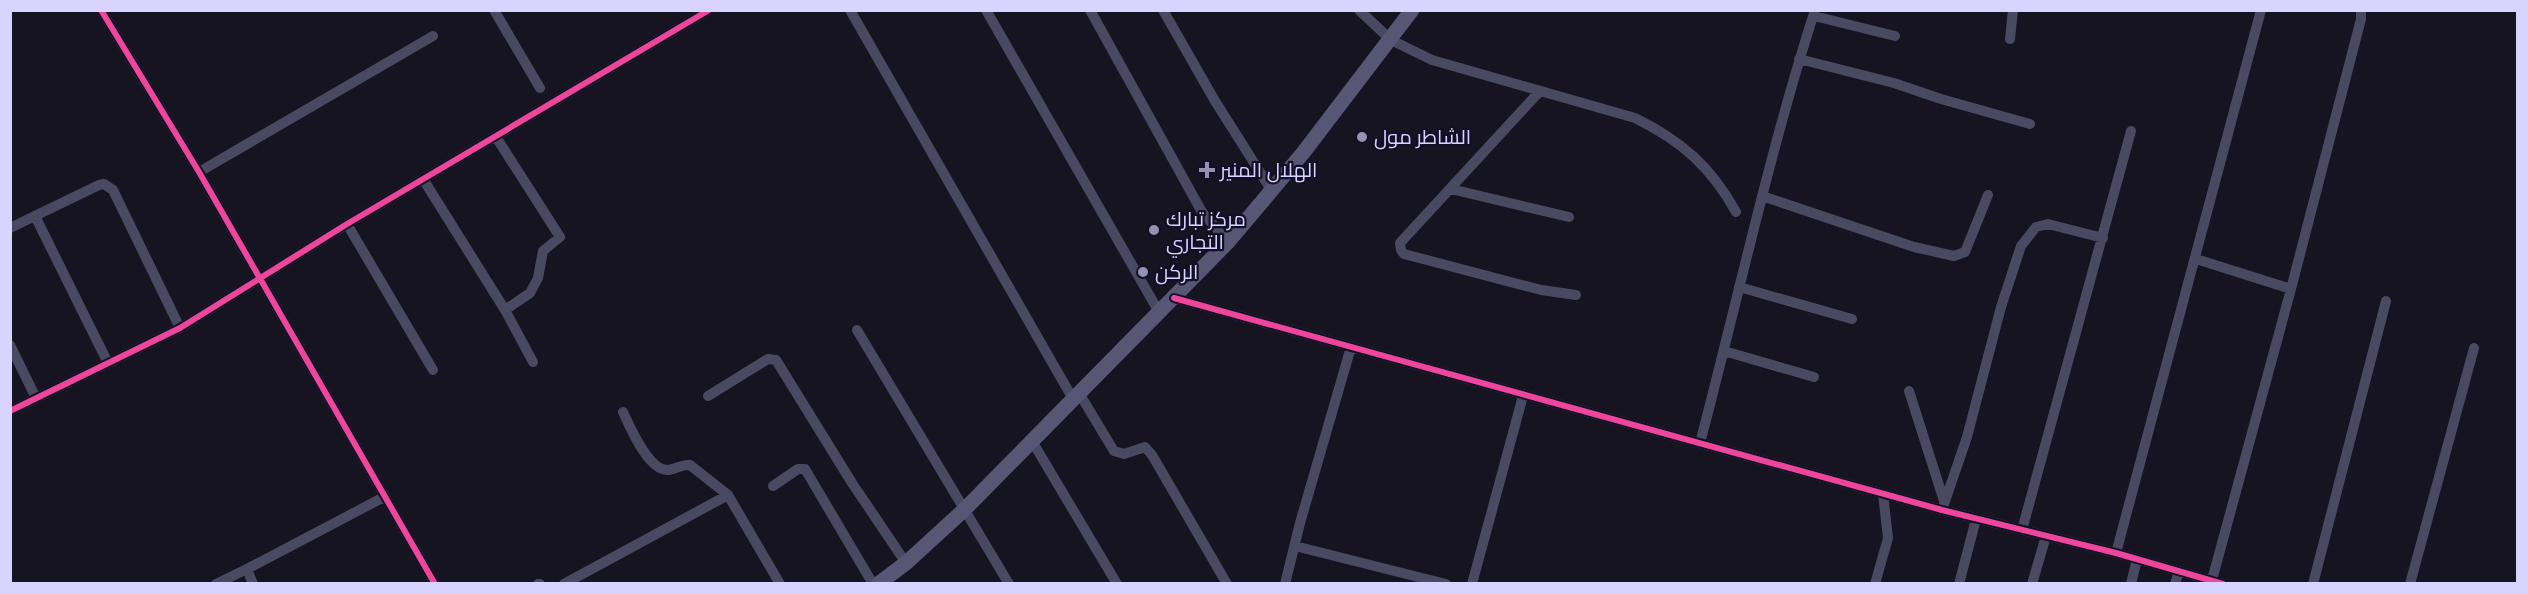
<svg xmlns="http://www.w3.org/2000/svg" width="2528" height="594" font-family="Cabin,Cairo,sans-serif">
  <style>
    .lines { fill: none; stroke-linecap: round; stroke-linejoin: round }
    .street { stroke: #4a4962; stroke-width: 10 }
    .secondary { stroke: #575674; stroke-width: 15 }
    .cycleway-casing { stroke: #130f26; stroke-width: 10 }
    .cycleway { stroke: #ed469a; stroke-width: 6 }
    .poi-dot { fill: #9591b1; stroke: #130f26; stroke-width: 2 }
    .labels { text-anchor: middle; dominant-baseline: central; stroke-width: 4.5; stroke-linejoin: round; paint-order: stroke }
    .poi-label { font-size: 20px; fill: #d9d4ff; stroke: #130f26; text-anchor: start }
  </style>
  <rect width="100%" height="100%" fill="#161421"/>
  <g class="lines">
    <path class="street" d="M101,10L199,172L435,584
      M494,10L540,88
      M850,10L1073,399
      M986,10L1159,312
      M1090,10L1202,212L1228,242
      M1163,10L1215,101L1272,191
      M1359,10L1391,40L1432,60L1635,118C1682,141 1711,167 1736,212
      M1814,16L1895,36
      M2010,39L2013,10
      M1799,59L1894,83L1941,99L2030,124
      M1540,91L1400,243L1401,250L1404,254L1541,290L1576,295
      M496,137L560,237L543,251L538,278L530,293L505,310
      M199,172L433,36
      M423,179L505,310L533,362
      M1451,189L1569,217
      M1762,196L1914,247L1954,256L1965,252L1988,195
      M35,216L108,363
      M347,224L433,370
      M10,228L99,185L104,184L113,190L180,328
      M2196,259L2291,289
      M1739,287L1852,319
      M1174,298L1942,510L2116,553L2223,584
      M857,330L1009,584
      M10,345L36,398
      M1724,351L1814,377
      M1909,391L1944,501
      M1079,393L1114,451L1124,454L1145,447L1152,455L1227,584
      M708,396L768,359L776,360L852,483L906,563
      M10,411L180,328L347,224L709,10
      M623,412C630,427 648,470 667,470C675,470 681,464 690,465L728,495L780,584
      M1032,441L1117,584
      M1700,443C1738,299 1769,153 1815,10
      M773,486L798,469H805L873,584
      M1942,510L1967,437L2001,307L2021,246L2036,227L2048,224L2103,238
      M2022,530L2131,131
      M1295,546L1446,584
      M2116,553L2261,10
      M2212,580L2291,289L2361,19V10
      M216,584L247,569
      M253,584L247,569L384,497
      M538,584H540
      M564,584L728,495
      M1285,584L1300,523L1351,347
      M1472,584L1523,396
      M1875,584L1888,538L1883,494
      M1959,584L1976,519
      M2032,584L2046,536
      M2131,584L2137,559
      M2175,584L2179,571
      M2313,584L2386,301
      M2410,584L2474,348"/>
    <path class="secondary" d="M878,584L906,563L964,510L1228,242L1303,153L1412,10"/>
    <defs>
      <path id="cycleway" d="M101,10L199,172L435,584
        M1174,298L1942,510L2116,553L2223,584
        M10,411L180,328L347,224L709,10"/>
    </defs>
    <use href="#cycleway" class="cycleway-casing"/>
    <use href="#cycleway" class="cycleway"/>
  </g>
  <g class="poi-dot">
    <circle cx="1362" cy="137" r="6"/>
    <path d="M1204 161h6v6h6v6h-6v6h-6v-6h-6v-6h6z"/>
    <circle cx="1154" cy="230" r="6"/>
    <circle cx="1143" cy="272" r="6"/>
  </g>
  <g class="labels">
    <g class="poi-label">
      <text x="1374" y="137">الشاطر مول</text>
      <text x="1220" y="170">الهلال المنير</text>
      <text x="1166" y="219">مركز تبارك<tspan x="1166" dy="23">التجاري</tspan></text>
      <text x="1155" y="272">الركن</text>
    </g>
  </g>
  <rect width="2528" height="594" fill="none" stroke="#d9d4ff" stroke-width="24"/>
</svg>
